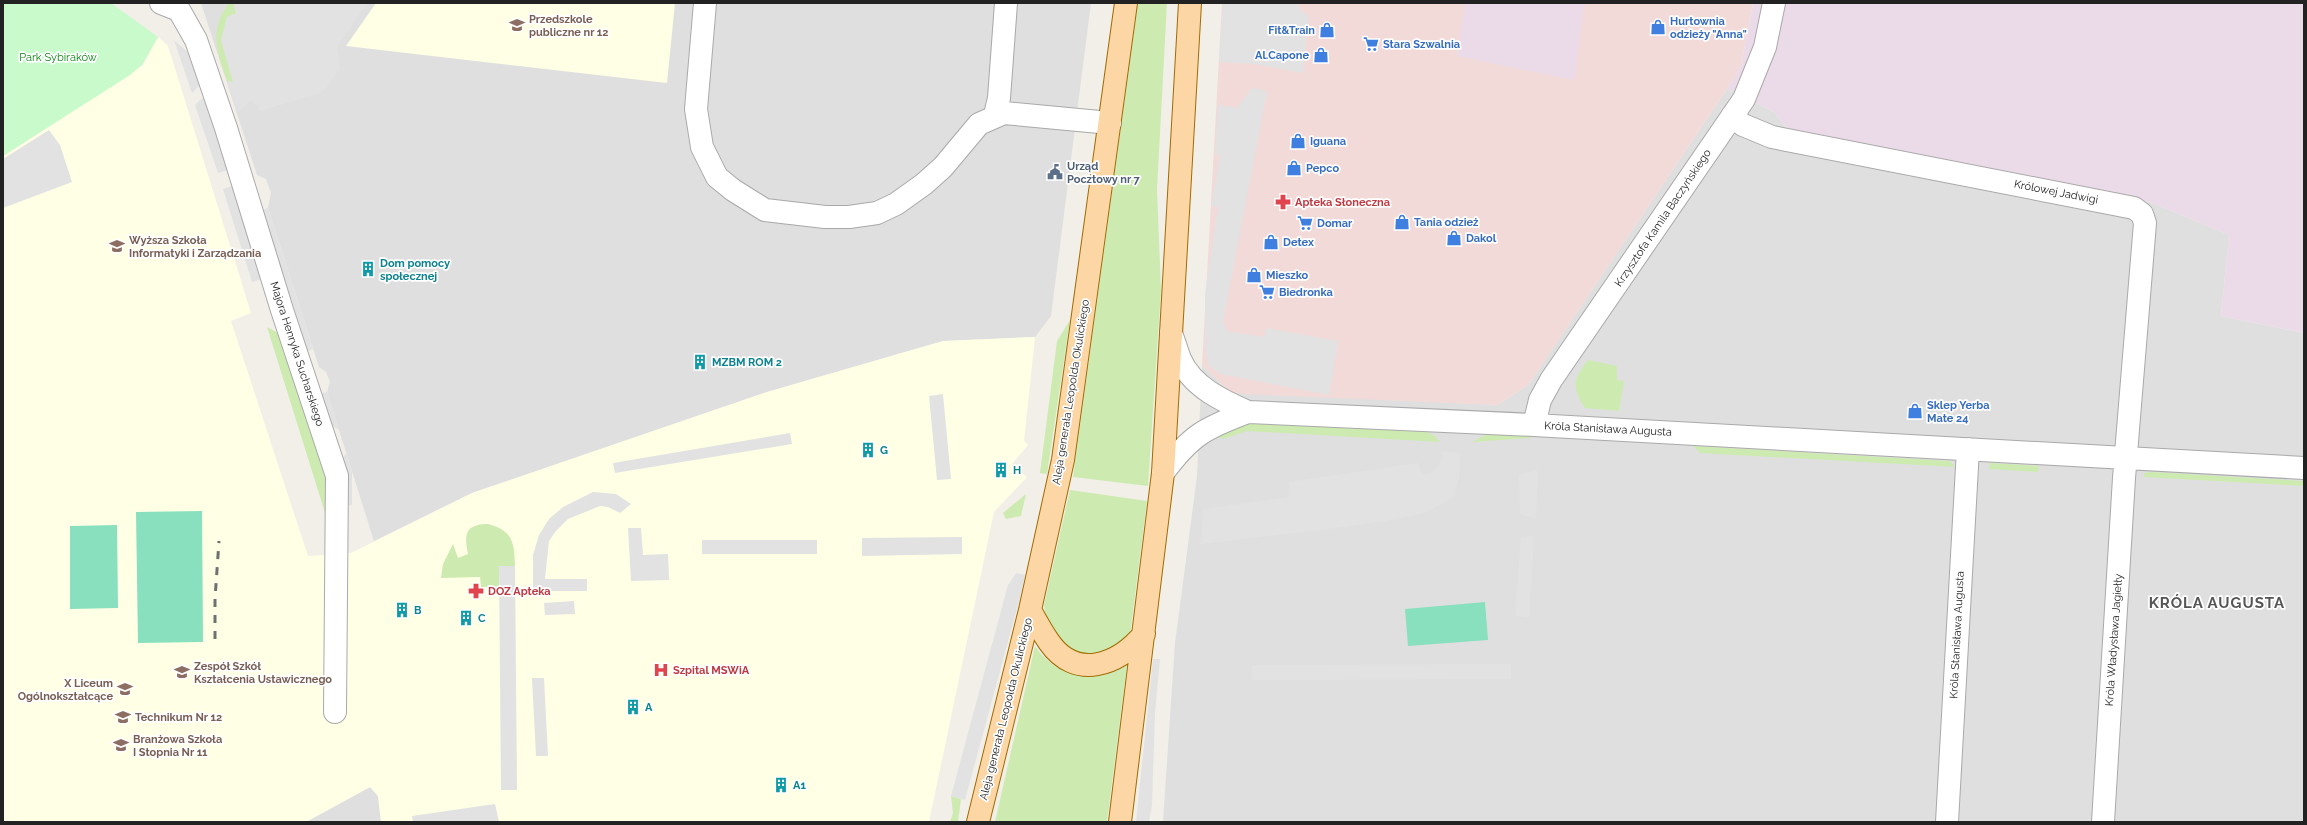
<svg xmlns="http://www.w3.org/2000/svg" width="2307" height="825" font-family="Raleway,sans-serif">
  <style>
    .residential { fill: #e0dfdf }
    .commercial { fill: #f2dad9 }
    .industrial { fill: #ebdbe8 }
    .education { fill: #ffffe5 }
    .grass { fill: #cdebb0 }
    .park { fill: #c8facc }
    .pitch { fill: #88e0be }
    .parking { fill: #e2e2e2 }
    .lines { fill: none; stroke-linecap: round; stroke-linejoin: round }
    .minor-casing { stroke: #a9a9a9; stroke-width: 24 }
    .major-casing { stroke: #a06b00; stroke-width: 24 }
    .minor { stroke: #fff; stroke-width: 22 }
    .major { stroke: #fcd6a4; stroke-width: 22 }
    .rail { stroke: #707070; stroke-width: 3; stroke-dasharray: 8 8; stroke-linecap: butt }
    .labels { text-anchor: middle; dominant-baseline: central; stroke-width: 3.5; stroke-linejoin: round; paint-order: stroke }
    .education-label { font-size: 11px; font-weight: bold; fill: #785e54; stroke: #fff; text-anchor: start }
    .shop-label { font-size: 11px; font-weight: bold; fill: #366cbe; stroke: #fff; text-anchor: start }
    .park-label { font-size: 11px; fill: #0c8416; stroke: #fff }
    .service-label { font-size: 11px; font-weight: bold; fill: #4e5e75; stroke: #fff; text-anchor: start }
    .street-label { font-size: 11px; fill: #222; stroke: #fff }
    .health-label { font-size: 11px; font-weight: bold; fill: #be3a42; stroke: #fff; text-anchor: start }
    .culture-label { font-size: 11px; font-weight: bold; fill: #0d838f; stroke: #fff; text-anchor: start }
    .district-label { font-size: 15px; font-weight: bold; letter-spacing: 1px; fill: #555; stroke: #fff }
  </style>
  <rect width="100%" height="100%" fill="#f2efe9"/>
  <path class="residential" d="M201,3H1091L1051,316L1035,337L943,341L767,392L472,493L374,541L327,392L330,382L326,372L319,367L268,208L271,193L266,179L257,175Z
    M1727,89L1774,112L1792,135L2150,202L2229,235L2221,316L2304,333V822H1163L1175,643L1197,476L1202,365L1229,391L1497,405L1528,385Z
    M370,787L378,796L381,822H306Z"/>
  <path class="commercial" d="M1222,3H1753L1741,65L1727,89L1528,385L1497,405L1243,394L1229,391L1202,365Z"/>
  <path class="industrial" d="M1465,3H1584L1574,80L1457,56Z
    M1753,3H2304V333L2221,316L2229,235L2150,202L1792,135L1774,112L1727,89L1741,65Z"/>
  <path class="education" d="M376,3H675L667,83L346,46Z
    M158,37L168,46L251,313L231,321L308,556L351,553L472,493L767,392L943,341L1035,337L1024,441L1028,445L1012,464L1027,477L994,512L929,822H381L378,796L370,787L306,822H3V156L143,65Z"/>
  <path class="grass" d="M229,3H235L234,6L236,13L221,40L233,82L227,81C217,51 208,32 229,3Z
    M1138,3H1167L1157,189L1161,290L1148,486L1073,477Z
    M1070,320L1047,474L1040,473L1057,341Z
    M267,327L280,334L329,475L326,516Z
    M1588,360L1617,366V380L1624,381L1619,411L1585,408C1571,387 1573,379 1588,360Z
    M1248,422L1426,432L1434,435L1440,442L1247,431L1223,439L1217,436Z
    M1485,435L1530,436L1531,438L1472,442Z
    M1693,446L1950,461L1955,467L1700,453Z
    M1990,463L2039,466L2038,472L1989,469Z
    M2152,472L2304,481V486L2144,477V473Z
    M1070,490L1147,501L1130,635C1104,658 1078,665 1056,633C1049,623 1045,618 1044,605Z
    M1026,494L1021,516L1006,519L1003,513Z
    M488,524C514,531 514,543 515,566H499V587H481L480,577L441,578L443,564L453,544L458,558L468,554C464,535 465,524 488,524Z
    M1035,646C1056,677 1096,686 1127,665L1107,822H995Z
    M951,796L961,799L958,822H950L953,813Z"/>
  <path class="park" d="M3,3H111L158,37L142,65L130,75L3,156Z"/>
  <path class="pitch" d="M202,511L203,642L138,643L136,512Z
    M117,525L118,608L70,609V526Z
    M1485,602L1488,640L1408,646L1405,609Z"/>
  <path class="parking" d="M235,3H367L337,47L340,68L325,89L318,94L259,111L258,105H254L252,100L238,112L227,81L233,82L221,40L227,17L236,13L234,6Z
    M1223,3H1298L1300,10L1309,17L1303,73L1254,64L1219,62Z
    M174,40L191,55L203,82L192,93Z
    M1252,88L1267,91L1223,321L1227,331L1264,337L1266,328L1338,341L1329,395L1220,374L1208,365L1205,344V294L1218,207L1211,206L1220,156L1215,154L1218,105L1237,108Z
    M207,94L232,169L218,173L195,105Z
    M49,130L60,145L72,182L3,208V159Z
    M236,185L265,278L252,282L223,189Z
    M268,208L313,349L308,351L262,210Z
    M327,392L339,430L331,425L322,397V393Z
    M943,394L951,479L937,480L929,396Z
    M790,433L792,444L615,473L613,463Z
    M1442,451L1460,453L1459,479L1452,498L1425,513L1386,521L1313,531L1201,544L1203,509L1290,497L1288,482L1418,463L1422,474L1431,473L1439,466L1443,457Z
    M346,453L352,472V505L346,506L343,458Z
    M1538,470L1536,519L1520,514L1519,475Z
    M593,492L616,494L631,504L620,513L608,507L600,506L568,519L556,531L549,541L545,579H587V591H537L533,587V555L539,535L549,519L563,507Z
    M628,528H641L643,555L668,554L669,580L631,581Z
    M1534,536L1529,617L1515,616L1521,537Z
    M962,537V554L862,556V538Z
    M702,540H817V554H702Z
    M499,566H515L517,790H501Z
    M1016,573L1025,575L1019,601L965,800L951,796L1008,585Z
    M574,601L575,614L545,615L544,603Z
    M1153,659H1160L1155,713L1152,805L1149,822H1136Z
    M1511,664V679L1252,680V665Z
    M544,678L548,756H536L532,678Z
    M495,804L499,822H413L412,816Z"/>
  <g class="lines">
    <defs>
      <path id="minor" d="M161,3L179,10
        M705,3L696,109L702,147L717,177L733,190L765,210L825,217H849L877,213L896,204L924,184L943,167L979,124L1004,113L1110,123
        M179,10L196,40L226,128L282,310L337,476L335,712
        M995,115L999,98L1006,3
        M1732,116L1743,125L1772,137L2134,208L2142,214L2145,223L2124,478L2103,822
        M1171,333C1174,341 1177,351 1180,359C1192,387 1223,401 1248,412
        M1534,425L1540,400L1551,380L1744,99L1765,47L1774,3
        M1163,473C1191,435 1205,428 1248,412L1534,425L2304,468
        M1947,822L1968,449"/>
      <path id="major" d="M1030,610C1036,621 1042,632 1049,642C1076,681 1118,665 1144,634
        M978,822L1030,610L1063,460L1126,3
        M1120,822L1163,473L1190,3"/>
    </defs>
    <use href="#minor" class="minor-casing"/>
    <use href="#major" class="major-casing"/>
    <use href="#minor" class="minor"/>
    <use href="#major" class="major"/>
    <path class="rail" d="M215,639V599L219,541"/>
  </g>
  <defs>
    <symbol id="school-bare" viewBox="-9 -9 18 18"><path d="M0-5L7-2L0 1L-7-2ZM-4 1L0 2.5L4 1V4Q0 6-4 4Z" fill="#8d6e63" stroke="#fff" stroke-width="2.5" paint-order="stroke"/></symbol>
    <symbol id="shop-bare" viewBox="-9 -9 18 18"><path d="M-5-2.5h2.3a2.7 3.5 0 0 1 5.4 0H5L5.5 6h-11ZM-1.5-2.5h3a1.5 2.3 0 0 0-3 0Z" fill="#3f7fe0" stroke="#fff" stroke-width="2.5" paint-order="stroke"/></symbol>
    <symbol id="supermarket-bare" viewBox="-9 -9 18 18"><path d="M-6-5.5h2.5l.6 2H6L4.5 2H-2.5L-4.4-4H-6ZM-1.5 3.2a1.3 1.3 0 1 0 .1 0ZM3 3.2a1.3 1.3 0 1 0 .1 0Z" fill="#3f7fe0" stroke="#fff" stroke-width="2.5" paint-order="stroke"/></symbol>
    <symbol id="civic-bare" viewBox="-9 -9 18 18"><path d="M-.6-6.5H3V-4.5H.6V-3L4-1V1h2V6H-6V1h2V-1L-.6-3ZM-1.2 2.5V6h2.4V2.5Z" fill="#5c6f8a" stroke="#fff" stroke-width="2.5" paint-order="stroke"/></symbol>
    <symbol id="pharmacy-bare" viewBox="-9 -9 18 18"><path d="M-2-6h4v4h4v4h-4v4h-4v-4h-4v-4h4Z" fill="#e0444e" stroke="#fff" stroke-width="2.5" paint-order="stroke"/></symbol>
    <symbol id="university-bare" viewBox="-9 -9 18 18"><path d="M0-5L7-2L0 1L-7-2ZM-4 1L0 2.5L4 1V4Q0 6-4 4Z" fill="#8d6e63" stroke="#fff" stroke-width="2.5" paint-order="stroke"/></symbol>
    <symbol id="building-bare" viewBox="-9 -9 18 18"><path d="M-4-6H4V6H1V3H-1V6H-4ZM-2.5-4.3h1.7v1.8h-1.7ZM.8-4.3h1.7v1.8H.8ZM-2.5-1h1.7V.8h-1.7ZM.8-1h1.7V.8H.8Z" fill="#0f9aa8" stroke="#fff" stroke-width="2.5" paint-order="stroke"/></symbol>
    <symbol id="hospital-bare" viewBox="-9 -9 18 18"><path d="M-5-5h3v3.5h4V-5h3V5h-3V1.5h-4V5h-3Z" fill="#e0444e" stroke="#fff" stroke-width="2.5" paint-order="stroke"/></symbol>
  </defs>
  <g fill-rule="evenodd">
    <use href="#school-bare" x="506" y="14" width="22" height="22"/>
    <use href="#shop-bare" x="1647" y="16" width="22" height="22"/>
    <use href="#shop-bare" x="1316" y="19" width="22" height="22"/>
    <use href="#supermarket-bare" x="1360" y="33" width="22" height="22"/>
    <use href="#shop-bare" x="1310" y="44" width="22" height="22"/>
    <use href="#shop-bare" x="1287" y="130" width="22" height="22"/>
    <use href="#shop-bare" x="1283" y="157" width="22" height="22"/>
    <use href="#civic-bare" x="1044" y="161" width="22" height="22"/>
    <use href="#pharmacy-bare" x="1272" y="191" width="22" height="22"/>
    <use href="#shop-bare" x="1391" y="211" width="22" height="22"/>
    <use href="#supermarket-bare" x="1294" y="212" width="22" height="22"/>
    <use href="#shop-bare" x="1443" y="227" width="22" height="22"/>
    <use href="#shop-bare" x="1260" y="231" width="22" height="22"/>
    <use href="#university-bare" x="106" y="235" width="22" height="22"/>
    <use href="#building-bare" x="357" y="258" width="22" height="22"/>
    <use href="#shop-bare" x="1243" y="264" width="22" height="22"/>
    <use href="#supermarket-bare" x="1256" y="281" width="22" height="22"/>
    <use href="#building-bare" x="689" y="351" width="22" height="22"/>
    <use href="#shop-bare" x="1904" y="400" width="22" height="22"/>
    <use href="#building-bare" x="857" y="439" width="22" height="22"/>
    <use href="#building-bare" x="990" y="459" width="22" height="22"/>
    <use href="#pharmacy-bare" x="465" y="580" width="22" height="22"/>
    <use href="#building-bare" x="391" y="599" width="22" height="22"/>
    <use href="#building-bare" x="455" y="607" width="22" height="22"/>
    <use href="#hospital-bare" x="650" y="659" width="22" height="22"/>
    <use href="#school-bare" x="171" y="661" width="22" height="22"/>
    <use href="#school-bare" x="114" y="678" width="22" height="22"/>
    <use href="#building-bare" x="622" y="696" width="22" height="22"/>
    <use href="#school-bare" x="112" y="706" width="22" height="22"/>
    <use href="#school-bare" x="110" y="734" width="22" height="22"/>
    <use href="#building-bare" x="770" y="774" width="22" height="22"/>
  </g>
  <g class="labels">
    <g class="education-label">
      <text x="529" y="19">Przedszkole<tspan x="529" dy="13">publiczne nr 12</tspan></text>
      <text x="129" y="240">Wyższa Szkoła<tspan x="129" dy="13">Informatyki i Zarządzania</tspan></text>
      <text x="194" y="666">Zespół Szkół<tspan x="194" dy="13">Kształcenia Ustawicznego</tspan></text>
      <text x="113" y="683" text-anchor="end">X Liceum<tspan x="113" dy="13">Ogólnokształcące</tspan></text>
      <text x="135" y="717">Technikum Nr 12</text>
      <text x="133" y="739">Branżowa Szkoła<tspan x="133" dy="13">I Stopnia Nr 11</tspan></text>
    </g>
    <g class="shop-label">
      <text x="1670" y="21">Hurtownia<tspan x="1670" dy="13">odzieży "Anna"</tspan></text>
      <text x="1315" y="30" text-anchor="end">Fit&amp;Train</text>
      <text x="1383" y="44">Stara Szwalnia</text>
      <text x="1309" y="55" text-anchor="end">Al.Capone</text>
      <text x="1310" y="141">Iguana</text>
      <text x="1306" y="168">Pepco</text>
      <text x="1414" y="222">Tania odzież</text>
      <text x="1317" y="223">Domar</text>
      <text x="1466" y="238">Dakol</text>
      <text x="1283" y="242">Detex</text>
      <text x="1266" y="275">Mieszko</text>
      <text x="1279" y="292">Biedronka</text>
      <text x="1927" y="405">Sklep Yerba<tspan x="1927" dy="13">Mate 24</tspan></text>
    </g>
    <g class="park-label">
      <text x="58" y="57">Park Sybiraków</text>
    </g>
    <g class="service-label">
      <text x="1067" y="166">Urząd<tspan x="1067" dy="13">Pocztowy nr 7</tspan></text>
    </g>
    <g class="street-label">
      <text transform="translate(2056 192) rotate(11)">Królowej Jadwigi</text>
      <text transform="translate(1663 218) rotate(-56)">Krzysztofa Kamila Baczyńskiego</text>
      <text transform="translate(297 354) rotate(72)">Majora Henryka Sucharskiego</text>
      <text transform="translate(1071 392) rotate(-81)">Aleja generała Leopolda Okulickiego</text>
      <text transform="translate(1608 429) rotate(3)">Króla Stanisława Augusta</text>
      <text transform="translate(1957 635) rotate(-87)">Króla Stanisława Augusta</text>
      <text transform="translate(2114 640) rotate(-86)">Króla Władysława Jagiełły</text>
      <text transform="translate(1006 709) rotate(-76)">Aleja generała Leopolda Okulickiego</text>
    </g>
    <g class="health-label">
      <text x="1295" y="202">Apteka Słoneczna</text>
      <text x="488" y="591">DOZ Apteka</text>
      <text x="673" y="670">Szpital MSWiA</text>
    </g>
    <g class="culture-label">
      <text x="380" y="263">Dom pomocy<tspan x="380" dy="13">społecznej</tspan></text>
      <text x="712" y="362">MZBM ROM 2</text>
      <text x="880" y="450">G</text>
      <text x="1013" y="470">H</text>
      <text x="414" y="610">B</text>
      <text x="478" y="618">C</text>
      <text x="645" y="707">A</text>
      <text x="793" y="785">A1</text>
    </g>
    <g class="district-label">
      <text x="2217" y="603">KRÓLA AUGUSTA</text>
    </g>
  </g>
  <rect width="2307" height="825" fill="none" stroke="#222222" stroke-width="8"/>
</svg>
